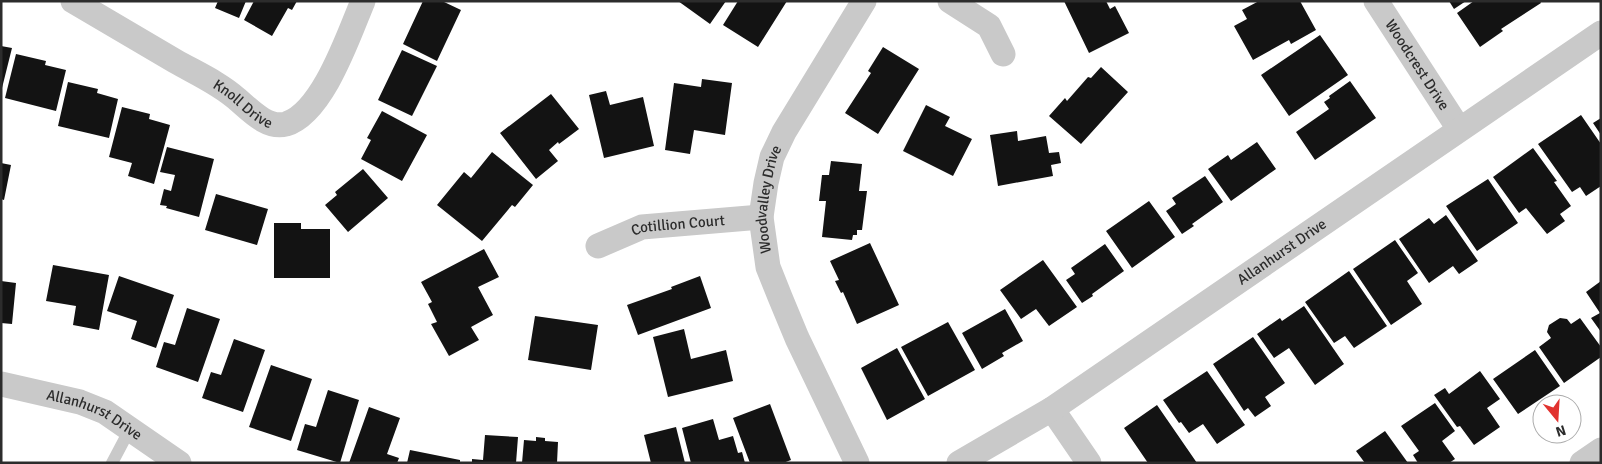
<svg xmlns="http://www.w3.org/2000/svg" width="1602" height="464" font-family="Signika,sans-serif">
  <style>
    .building { fill: #131313 }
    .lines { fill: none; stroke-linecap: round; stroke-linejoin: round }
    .service { stroke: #c9c9c9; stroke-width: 12 }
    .minor { stroke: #c9c9c9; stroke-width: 25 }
    .labels { text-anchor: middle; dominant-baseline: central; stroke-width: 5; stroke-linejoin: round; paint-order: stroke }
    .street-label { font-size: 15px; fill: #2c2c2c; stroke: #fff }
  </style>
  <rect width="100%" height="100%" fill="#fff"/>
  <path class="building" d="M218,1H246L239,18L215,8Z
    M254,1H297L292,10L288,8L272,36L244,20Z
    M423,1H442L461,10L437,61L403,44Z
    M678,1H726L710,24Z
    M738,1H787L758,47L723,25Z
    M1064,1H1106L1110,9L1115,6L1129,33L1089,53Z
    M1259,1H1300L1316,30L1291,44L1289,40L1253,60L1234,26L1247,19L1242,10Z
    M1449,1H1466L1454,9Z
    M1474,1H1540L1541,3L1501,29L1503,31L1480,47L1457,13Z
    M1320,35L1348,75L1289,116L1261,75Z
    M1,46L12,48L2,88L1,87Z
    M883,47L919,69L878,134L845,113L871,73L868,71Z
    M402,50L437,66L412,116L378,100Z
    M16,54L46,61L45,65L66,70L56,111L5,98Z
    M1101,67L1128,92L1081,144L1049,116L1065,98L1067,101L1088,77L1091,78Z
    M702,79L732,83L725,135L694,130L690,154L665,150L674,83L701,87Z
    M1350,81L1376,118L1315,160L1296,132L1329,109L1324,102L1330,98L1329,96Z
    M68,82L98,89L97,93L118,99L109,138L58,126Z
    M606,91L610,105L643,97L654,146L604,158L589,95Z
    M551,94L579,129L559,144L558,142L549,150L558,161L536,179L500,133Z
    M926,105L950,117L945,126L972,139L953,176L903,151Z
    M122,107L150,114L149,119L170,125L154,184L128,176L132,163L109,157Z
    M382,111L427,135L402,181L361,159L371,140L367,138Z
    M1581,115L1601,144V186L1586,196L1580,187L1572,192L1538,144Z
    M1601,118V135L1593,123Z
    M1017,131L1018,141L1046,136L1049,153L1059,152L1061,163L1051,165L1053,176L998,186L990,135Z
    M1257,142L1276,169L1231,201L1208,169L1228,155L1231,160Z
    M167,147L214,159L199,217L166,208L167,206L160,205L164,189L171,191L175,175L160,172Z
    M1533,148L1557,181L1554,182L1571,206L1560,214L1565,221L1547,234L1526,208L1519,213L1493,177Z
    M492,152L533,185L515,207L512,205L482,241L437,205L464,172L471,178Z
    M831,161L862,164L859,191H867L862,230H857V235H853L852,240L822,237L826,201H819L822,175H829Z
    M1,163L11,165L4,200L1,199Z
    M363,169L388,198L348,232L325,205L337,195L335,192Z
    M1205,176L1223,202L1192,224L1194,226L1182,234L1166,211L1176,204L1172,198Z
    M1488,179L1518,223L1477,251L1446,206Z
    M216,194L268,209L257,245L205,230Z
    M1149,201L1175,237L1132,268L1106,231Z
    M1446,215L1478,261L1459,274L1453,266L1429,283L1399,239L1429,218L1434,224Z
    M274,223H301V229H330V278H274Z
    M1395,240L1418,273L1407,281L1422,304L1391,325L1353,269Z
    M870,243L899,305L857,324L843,292L841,293L835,281L839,280L830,261Z
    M1105,244L1124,271L1092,294L1093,296L1082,303L1066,280L1075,274L1071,268Z
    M484,249L499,277L478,287L493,315L471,327L479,340L449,356L431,324L437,322L428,304L432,302L421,282Z
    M1043,260L1077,307L1049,326L1036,309L1021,319L1000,290Z
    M53,265L109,275L99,330L73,325L76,306L46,301Z
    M1349,271L1387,326L1354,348L1345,336L1334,343L1305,302Z
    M119,276L174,295L156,348L131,339L137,321L107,311Z
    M700,276L711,308L638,335L627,305L672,289L671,287Z
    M1,281L16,283L12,324L1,323Z
    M1601,281V332L1591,318L1600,313L1586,292Z
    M1304,306L1344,364L1315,385L1289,348L1274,358L1257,334L1280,318L1282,321Z
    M187,308L220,319L198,382L156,367L164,342L175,345Z
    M1005,309L1023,341L1002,353L1004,356L982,369L962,333Z
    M535,316L598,325L591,370L528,360Z
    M1560,318L1567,319L1571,324L1580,318L1601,347V357L1564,383L1539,347L1551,338L1547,332L1549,325Z
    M948,322L975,370L928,396L901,347Z
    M684,329L691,359L726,350L733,381L668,397L653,337Z
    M1253,337L1285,383L1265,397L1271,406L1255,417L1248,408L1244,411L1213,364Z
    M234,339L265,350L243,412L202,398L211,372L221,375Z
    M897,348L925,399L887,420L861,368Z
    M1535,350L1560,386L1518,414L1493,379Z
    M271,365L312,379L291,441L249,427Z
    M1207,371L1245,425L1217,444L1203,424L1189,433L1181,422L1179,423L1163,400Z
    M1480,371L1500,399L1487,408L1500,427L1474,445L1460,426L1457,427L1434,395L1445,388L1449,394Z
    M328,390L359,400L340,463L297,450L305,424L316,427Z
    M1435,403L1455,431L1442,441L1455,459L1449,463H1418L1413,455L1419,451L1401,426Z
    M770,404L791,460L783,463H750L733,418Z
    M1157,405L1197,463H1148L1124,428Z
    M369,407L400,418L387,454L399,458L397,463H349Z
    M713,419L719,440L733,436L738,453L742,452L745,463H691L682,428Z
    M676,427L685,463H651L644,435Z
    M1385,431L1408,463H1365L1356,451Z
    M485,435L518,437L516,463H472V459L483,460Z
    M536,437L545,438V441L558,442L557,463H522L524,440L536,441Z
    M410,450L460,460V463H407Z"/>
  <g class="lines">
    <path class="service" d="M112,463L130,429"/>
    <g class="minor">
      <path id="s1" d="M73,1C107,21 141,41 175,61C196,73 219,83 237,99C250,110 267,129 286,124C323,113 349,34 363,1"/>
      <path d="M950,1L989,26L1003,54"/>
      <path id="s2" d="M1376,1L1459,129"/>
      <path id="s3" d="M598,246L642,227L761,217"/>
      <path id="s4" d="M1,384L80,402L105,412L179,463"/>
      <path d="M1052,409L1089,463"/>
      <path id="s5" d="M857,463L797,338L780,297L768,267L761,217L766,183L772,157L784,132L864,1"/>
      <path id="s6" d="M959,463L1052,409L1601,33"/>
      <path d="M1582,463L1601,450"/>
    </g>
  </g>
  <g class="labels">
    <g class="street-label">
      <text stroke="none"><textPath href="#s2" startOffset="76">Woodcrest Drive</textPath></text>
      <text stroke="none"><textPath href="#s1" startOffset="199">Knoll Drive</textPath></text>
      <text stroke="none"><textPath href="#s5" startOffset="284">Woodvalley Drive</textPath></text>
      <text stroke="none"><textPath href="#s3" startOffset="84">Cotillion Court</textPath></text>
      <text stroke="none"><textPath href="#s6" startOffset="386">Allanhurst Drive</textPath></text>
      <text stroke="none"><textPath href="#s4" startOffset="99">Allanhurst Drive</textPath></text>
    </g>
  </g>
  <rect width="1602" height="464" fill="none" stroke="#2c2c2c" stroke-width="5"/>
  <g transform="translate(1557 419) rotate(162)"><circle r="24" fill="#ffffff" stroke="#ababab"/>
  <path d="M0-4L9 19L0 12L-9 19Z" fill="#e1322f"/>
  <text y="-8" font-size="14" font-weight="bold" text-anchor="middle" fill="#2c2c2c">N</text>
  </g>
</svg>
